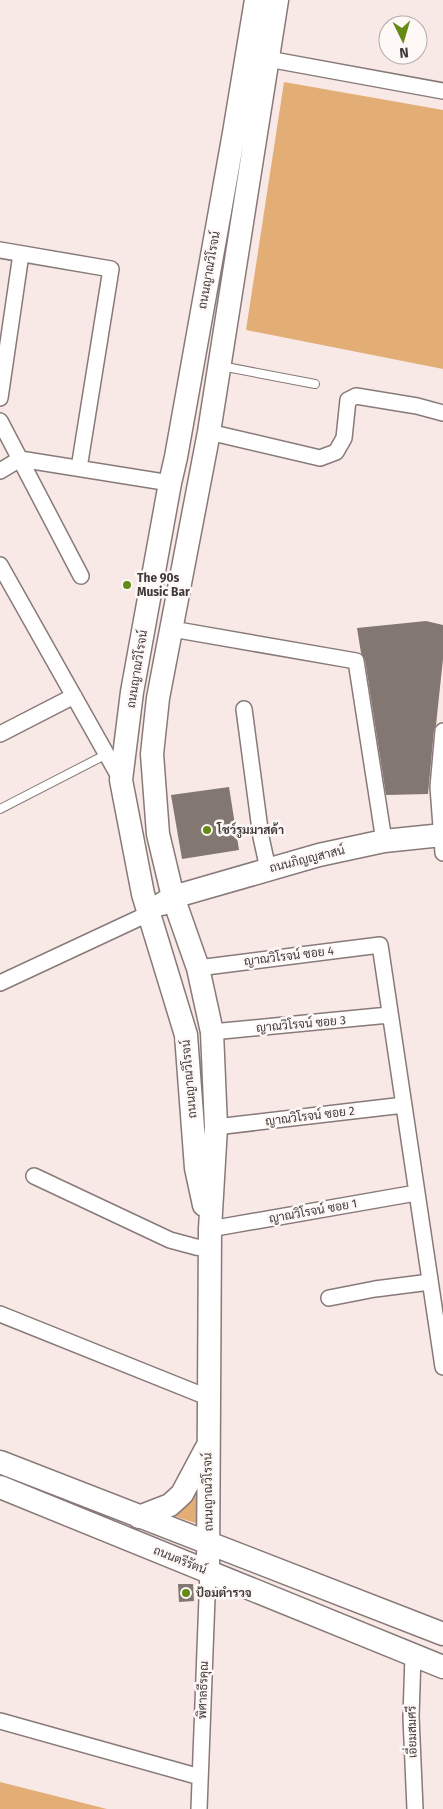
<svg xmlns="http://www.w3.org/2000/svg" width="443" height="1809" font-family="'Fira Sans',Sarabun,sans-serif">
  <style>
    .green { fill: #e3ae76 }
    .building { fill: #837772 }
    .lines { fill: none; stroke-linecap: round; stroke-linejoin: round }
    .lane-casing { stroke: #877a78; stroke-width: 10 }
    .street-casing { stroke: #877a78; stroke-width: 18 }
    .secondary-casing { stroke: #877a78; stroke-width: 25 }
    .lane { stroke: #fff; stroke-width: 8 }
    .street { stroke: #fff; stroke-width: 15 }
    .secondary { stroke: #fff; stroke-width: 22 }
    .poi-dot { fill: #638b16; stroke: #fef8f7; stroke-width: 2 }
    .labels { text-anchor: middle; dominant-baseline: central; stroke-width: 5; stroke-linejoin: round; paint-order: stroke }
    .street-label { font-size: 12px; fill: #403a39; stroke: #fef8f7 }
    .poi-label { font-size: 12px; font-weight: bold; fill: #403a39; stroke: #fef8f7; text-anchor: start }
  </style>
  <rect width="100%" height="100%" fill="#f8e8e6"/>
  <path class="green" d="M284,82L443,110V369L246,330Z
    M199,1478L198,1524L165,1513Z
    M0,1782L107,1809H0Z"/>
  <path class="building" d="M426,621L443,625V659L436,725L434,730L428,794L386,795L365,660L361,653L357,628Z
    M229,787L239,850L182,859L171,795Z
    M178,1584H193L194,1601L179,1602Z"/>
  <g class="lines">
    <defs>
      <path id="lane" d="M221,366L315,384
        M0,809L107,754"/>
      <path id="street" d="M268,59L443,91
        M0,250L111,269L79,468
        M0,398L21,254
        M0,421L81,576
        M209,432L320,458L336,452L344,438L348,400L356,396L417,406L443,413
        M0,471L20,459L170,483
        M0,565L121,780
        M172,629L356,661L384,841
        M244,709L261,837L268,869
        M443,731L438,787L443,853
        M0,734L74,696
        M198,968L380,945L443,1367
        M0,983L150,913
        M212,1032L389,1015
        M216,1127L404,1105
        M34,1176L170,1240L196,1247L209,1249
        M210,1229L416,1193
        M329,1298L375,1289L430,1282
        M0,1314L207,1397
        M413,1655L411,1717L415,1809
        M0,1721L200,1777
        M199,1809L208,1571"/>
      <path id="secondary" d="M162,904L173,897L319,855L384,841L443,835
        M204,1205L196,1168L186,1035L143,894L121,780L132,692L170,483L176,457L234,133L256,0
        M0,1462L443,1634
        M0,1487L443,1667
        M139,1517L170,1505L182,1494L206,1449
        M208,1571L210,1229L216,1127L212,1032L198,968L173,897L158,834L152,754L158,698L209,432L277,0"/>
    </defs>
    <use href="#lane" class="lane-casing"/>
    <use href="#street" class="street-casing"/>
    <use href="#secondary" class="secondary-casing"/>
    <use href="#lane" class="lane"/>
    <use href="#street" class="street"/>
    <use href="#secondary" class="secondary"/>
  </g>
  <g class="poi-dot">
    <circle cx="127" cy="585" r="5"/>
    <circle cx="207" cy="830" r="5"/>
    <circle cx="186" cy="1593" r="5"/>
  </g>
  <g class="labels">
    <g class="street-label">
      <text transform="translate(209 270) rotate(-80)">ถนนญาณวิโรจน์</text>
      <text transform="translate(137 669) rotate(-81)">ถนนญาณวิโรจน์</text>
      <text transform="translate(307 859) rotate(-14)">ถนนภิญญสาสน์</text>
      <text transform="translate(289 956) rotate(-7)">ญาณวิโรจน์ ซอย 4</text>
      <text transform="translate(301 1024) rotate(-5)">ญาณวิโรจน์ ซอย 3</text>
      <text transform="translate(189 1079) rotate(-95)">ถนนญาณวิโรจน์</text>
      <text transform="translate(310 1116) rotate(-7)">ญาณวิโรจน์ ซอย 2</text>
      <text transform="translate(313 1211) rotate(-10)">ญาณวิโรจน์ ซอย 1</text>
      <text transform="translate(208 1492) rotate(-91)">ถนนญาณวิโรจน์</text>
      <text transform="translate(180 1560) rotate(22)">ถนนตรีรัตน์</text>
      <text transform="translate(203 1690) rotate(-88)">พิศาลธีรคุณ</text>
      <text transform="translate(412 1732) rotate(-91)">เอี่ยมสมศรี</text>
    </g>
    <g class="poi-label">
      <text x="137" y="578">The 90s<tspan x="137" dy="14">Music Bar</tspan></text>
      <text x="217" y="830">โชว์รูมมาสด้า</text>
      <text x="196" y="1593">ป้อมตำรวจ</text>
    </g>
  </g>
  <g transform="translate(403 40) rotate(175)"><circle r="24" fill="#fef8f7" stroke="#b2acab"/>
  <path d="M0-4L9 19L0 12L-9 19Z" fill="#638b16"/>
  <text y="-8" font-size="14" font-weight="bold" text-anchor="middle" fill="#403a39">N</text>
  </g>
</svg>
